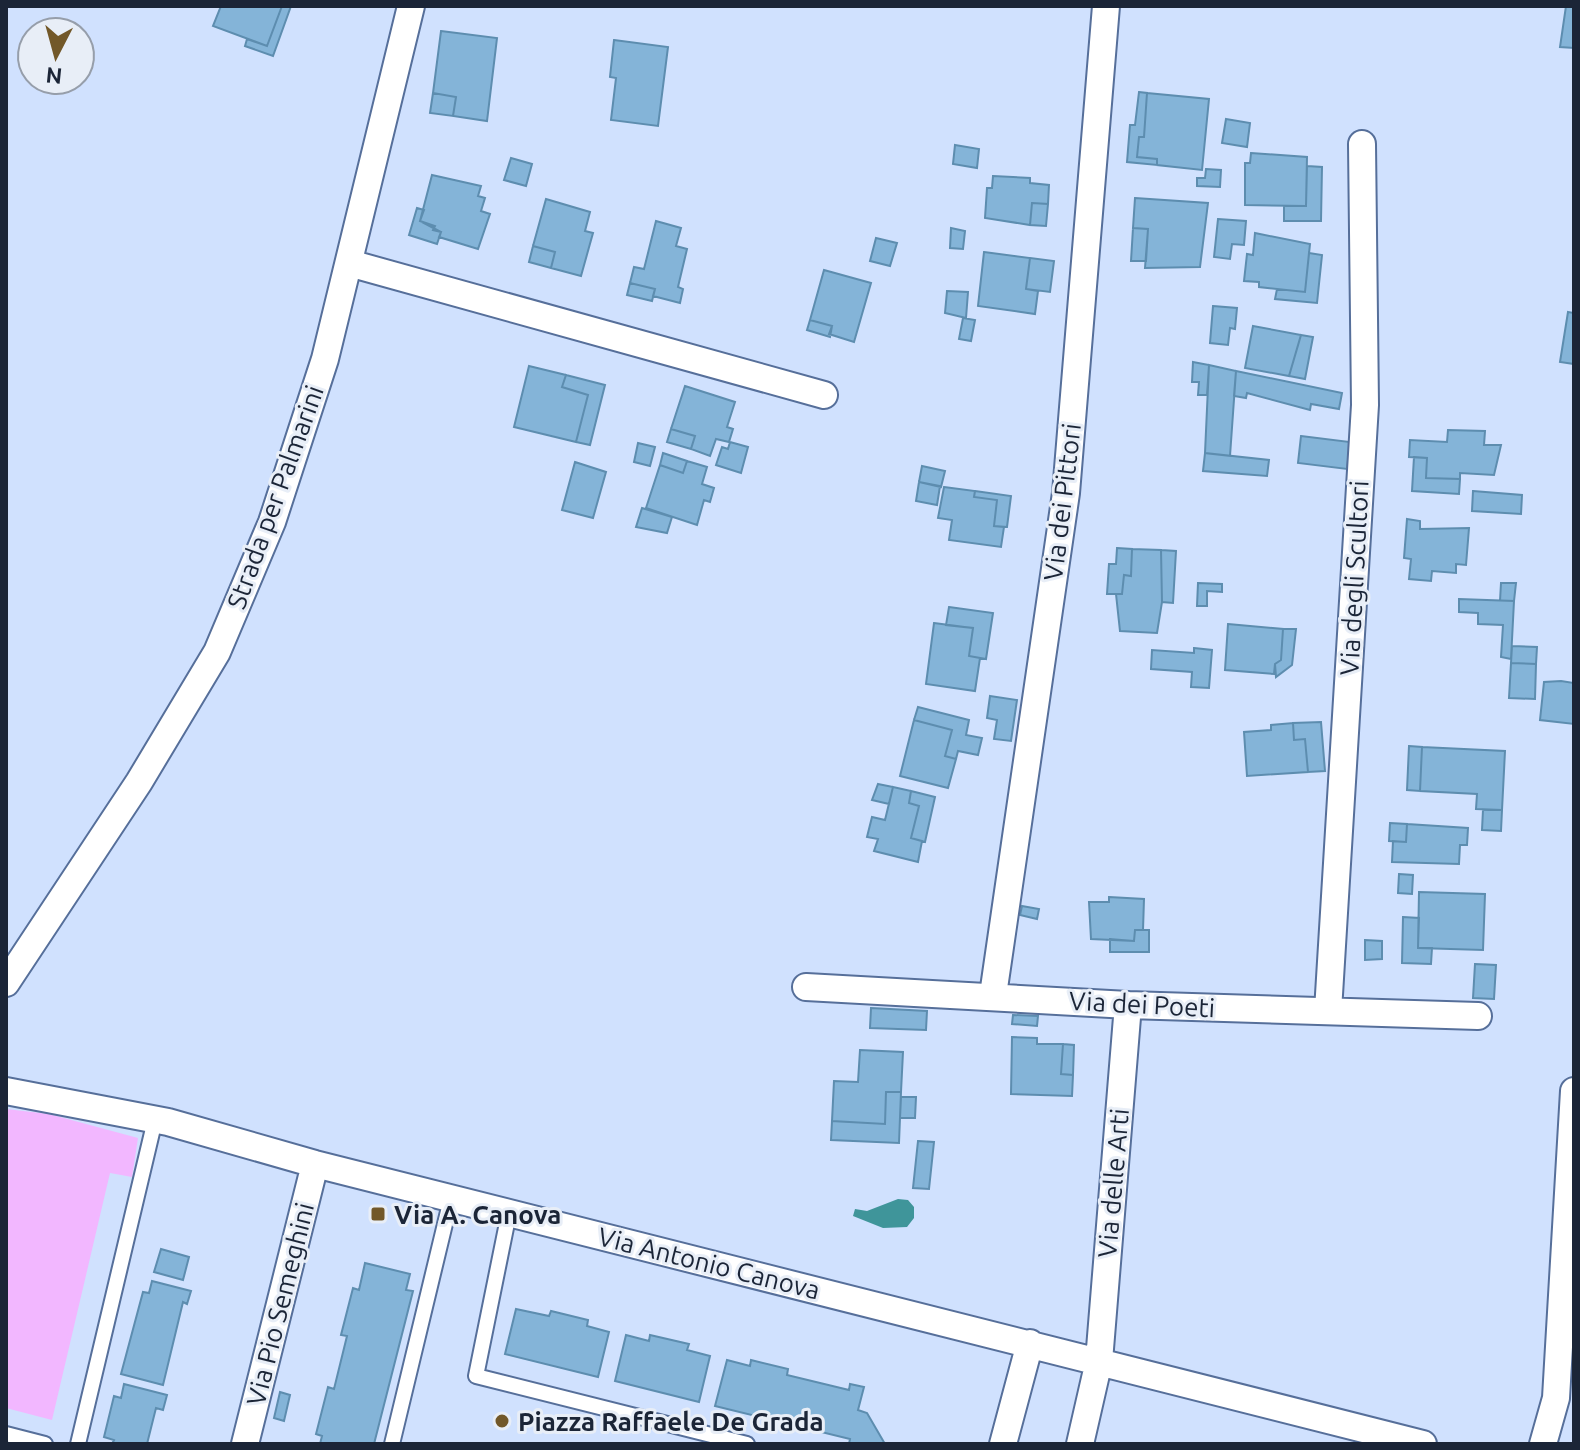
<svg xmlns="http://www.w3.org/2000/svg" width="1580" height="1450" font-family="Ubuntu,sans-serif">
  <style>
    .green { fill: #f2b7ff }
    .water { fill: #3f959a }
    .building { fill: #84b4d8; stroke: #5d8daf; stroke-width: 2 }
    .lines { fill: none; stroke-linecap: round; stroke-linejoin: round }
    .service-casing { stroke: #566f9a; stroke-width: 18 }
    .minor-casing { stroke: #566f9a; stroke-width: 30 }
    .service { stroke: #fff; stroke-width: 14 }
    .minor { stroke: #fff; stroke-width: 26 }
    .poi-dot { fill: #725829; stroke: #e8eef7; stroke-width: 3 }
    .labels { text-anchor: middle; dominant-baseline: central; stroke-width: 6; stroke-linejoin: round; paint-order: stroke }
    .street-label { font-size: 26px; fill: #1b2537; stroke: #e8eef7 }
    .poi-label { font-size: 26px; font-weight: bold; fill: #1b2537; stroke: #e8eef7; text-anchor: start }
  </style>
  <rect width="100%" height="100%" fill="#d0e1fe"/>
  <path class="green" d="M6,1109L49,1114L138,1138L132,1177L110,1173L52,1420L6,1408Z"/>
  <path class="water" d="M898,1199L908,1200L914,1207V1218L907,1227L883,1228L853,1216L855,1209L867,1211Z"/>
  <path class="building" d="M221,6H282L267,46L213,26Z
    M282,6H291L273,56L245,46L247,39L267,46Z
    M1566,6H1574V48L1560,47Z
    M441,31L497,38L487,121L453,116L456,97L433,93Z
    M614,40L668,47L658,126L611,120L616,78L610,77Z
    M1139,92L1147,93L1144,137H1139L1137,157L1157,159V165L1127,162L1130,125H1135Z
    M433,93L456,97L453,116L430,113Z
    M1147,93L1209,99L1202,170L1157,165V159L1137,157L1139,137H1144Z
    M1226,119L1250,123L1247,147L1222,143Z
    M955,145L979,149L977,168L953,164Z
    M1251,153L1307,157L1306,206L1245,205V163H1250Z
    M511,158L532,164L526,186L504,180Z
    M1307,166L1322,167L1321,221H1284V206H1306Z
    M1206,169L1221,170L1220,187L1197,186V178H1205Z
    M432,175L481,186L478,196L485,198L481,211L490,214L478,249L439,237L441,232L433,230L435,226L420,221Z
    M993,176L1030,178V183L1049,185L1048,204L1032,203L1030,225L985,218L987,188H992Z
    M1135,198L1208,203L1200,267L1145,268L1148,229L1133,228Z
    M546,199L590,212L585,231L593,233L581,276L551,268L555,252L533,246Z
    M1032,203L1048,204L1046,226L1030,225Z
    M417,208L424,210L420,221L441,232L437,244L409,235Z
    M1218,219L1246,221L1244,245L1232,244L1230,259L1214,257Z
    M656,221L681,228L676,246L687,249L678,287L683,289L680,303L653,296L655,289L630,283L634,267L644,269Z
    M951,228L965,231L963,249L950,248Z
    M1133,228L1148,229L1146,261H1131Z
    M1255,233L1310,244L1305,292L1259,287V282L1244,281L1247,254L1253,255Z
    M876,238L897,243L890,266L870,261Z
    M533,246L555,252L551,268L529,262Z
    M984,252L1030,258L1026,289L1038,291L1035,314L978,306Z
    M1309,253L1322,255L1317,303L1275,299L1277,289L1305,292Z
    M1030,258L1054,261L1050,292L1026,289Z
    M824,270L871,283L854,342L829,334L832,326L810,320Z
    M630,283L655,289L652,301L627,295Z
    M947,291L968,292L966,318L945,313Z
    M1213,306L1237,308L1235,329L1230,328L1228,345L1210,343Z
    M1568,312L1574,313V364L1560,362Z
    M963,318L975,320L971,341L959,339Z
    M810,320L832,326L830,337L807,330Z
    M1253,326L1301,335L1289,376L1245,368Z
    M1301,335L1313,337L1305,379L1289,376Z
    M1193,362L1209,365L1207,395H1198L1199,382H1192Z
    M1209,365L1236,371L1230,456L1205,453Z
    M529,366L566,375L562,387L588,395L576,442L514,427Z
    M1236,371L1342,393L1339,409L1311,404L1310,410L1247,393L1246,398L1234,396Z
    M566,375L605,385L590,445L576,442L588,395L562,387Z
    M685,386L735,402L727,427L733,429L729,442L716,439L710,456L691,449L695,436L671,429Z
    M671,429L695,436L691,449L667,442Z
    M1448,430L1485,431L1484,445H1501L1494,475L1460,473V479L1426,478L1427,458L1409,457L1410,440L1447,442Z
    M1301,436L1350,442L1347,469L1298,463Z
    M730,442L748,447L741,473L716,465L722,447L728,449Z
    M638,443L655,447L650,466L634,462Z
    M663,453L687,461L683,473L660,465Z
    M1205,453L1269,460L1267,476L1203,471Z
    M1414,457L1427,458L1426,478L1460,479L1459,494L1412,491Z
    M687,461L707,467L702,484L714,488L710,502L704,500L697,525L646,508L660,465L683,473Z
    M575,462L606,472L593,518L562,510Z
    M922,466L945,471L941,487L919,482Z
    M919,482L940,486L937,505L916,501Z
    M944,487L975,491L974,497L997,500L994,526L1004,527L1001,547L949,540L952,520L938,518Z
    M975,491L1011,496L1007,527L994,526L997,500L974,497Z
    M1473,491L1522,495L1521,514L1472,511Z
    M642,508L672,517L667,533L636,527Z
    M1407,519L1420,521V529L1469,528L1466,565L1456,564V573L1432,571L1431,581L1409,579L1411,559L1404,558Z
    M1117,548L1132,549L1131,576L1124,575L1122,594H1107L1109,564H1116Z
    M1132,549L1161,550L1162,602L1157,633L1120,631L1116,594H1122L1124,575L1131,576Z
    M1161,550L1176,551L1173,603L1162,602Z
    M1198,583L1222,584V592L1207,591V606H1197Z
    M1501,583H1516L1514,601H1500Z
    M1459,599L1514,601L1511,659L1501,657L1503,625L1478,624V613L1459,612Z
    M949,607L993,613L986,659L969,656L973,628L946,625Z
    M934,623L973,628L969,656L980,658L975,691L926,684Z
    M1228,624L1283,629L1281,660L1275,664L1274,674L1225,670Z
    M1283,629H1296L1292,665L1276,677L1275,664L1281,660Z
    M1512,646L1537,647L1536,664L1511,663Z
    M1194,648L1212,650L1209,688L1191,687L1192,672L1151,669L1152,650L1194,653Z
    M1511,663L1536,664L1535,699L1509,698Z
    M1561,681L1574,683V724L1540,720L1544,682Z
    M990,696L1017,700L1011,741L994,739L997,720L987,718Z
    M918,707L969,720L966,735L982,738L978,755L958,751L956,759L945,756L952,730L914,720Z
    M914,720L952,730L945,756L956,759L948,788L900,776Z
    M1321,722L1325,771L1308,772L1305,739L1294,740L1293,723Z
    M1293,723L1294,740L1305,739L1308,772L1247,776L1244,732L1271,730V725Z
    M1409,746L1422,747L1420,791L1407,790Z
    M1422,747L1505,751L1502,810L1476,809L1477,794L1420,791Z
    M878,784L893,787L889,804L872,800Z
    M893,787L911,791L909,803L919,806L911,838L922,841L918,862L874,851L878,839L867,837L872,817L885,820Z
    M911,791L935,797L925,842L911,838L919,806L909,803Z
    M1483,810H1502L1501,831L1482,830Z
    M1390,823L1407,824L1406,842L1389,841Z
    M1407,824L1468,828L1467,845H1460L1459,864L1392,862L1393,841L1406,842Z
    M1399,874L1413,875L1412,894L1398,893Z
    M1419,892L1485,894L1483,950L1418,948Z
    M1109,897L1144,899L1143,930H1135L1134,941L1091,939L1089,902H1109Z
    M1022,906L1039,909L1037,919L1020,915Z
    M1403,917L1419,918L1418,948H1432L1431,964L1402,963Z
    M1135,930H1149V952H1110V939L1134,941Z
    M1365,940L1382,941V959L1365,960Z
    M1475,964L1496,965L1494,999L1473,998Z
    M871,1008L927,1011L926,1030L870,1028Z
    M1013,1015L1038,1016L1037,1026L1012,1024Z
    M1012,1037L1037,1038V1044H1063L1061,1074L1073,1075L1072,1096L1011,1094Z
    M1063,1044L1074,1045L1073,1075L1061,1074Z
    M860,1050L903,1052L901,1092H886L885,1124L832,1121L834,1081L858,1082Z
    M886,1092H901L899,1143L831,1140L832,1121L885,1124Z
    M901,1097H916L915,1118H900Z
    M918,1141L934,1142L929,1189L913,1188Z
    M161,1249L189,1257L183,1280L154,1272Z
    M365,1263L410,1274L406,1290L413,1291L374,1444H320L322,1436L316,1434L328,1387L334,1389L347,1336L341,1335L353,1288L359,1290Z
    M152,1281L191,1291L187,1304L183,1302L163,1385L121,1374L143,1292L149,1293Z
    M516,1309L549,1316L551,1311L588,1320L587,1326L609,1332L598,1377L505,1354Z
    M626,1335L649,1341L650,1335L689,1344L687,1350L710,1356L699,1402L615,1381Z
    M727,1360L750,1366L751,1360L788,1369L787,1375L849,1390L850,1384L864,1387L858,1410L867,1413L885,1444H849L850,1439L715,1406Z
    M124,1384L167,1395L163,1410L156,1408L147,1444H112L114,1440L104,1437L114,1396L121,1398Z
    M280,1392L290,1395L284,1421L274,1418Z"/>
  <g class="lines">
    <defs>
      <path id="service" d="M509,1213L476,1376L747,1444
        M6,1434L45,1444
        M78,1444L155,1120
        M392,1444L451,1199"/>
      <path id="minor" d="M349,263L824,395
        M6,983L139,782L217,652L272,522L325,359L411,6
        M806,987L1128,1005L1478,1016
        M993,995L1066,493L1106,6
        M1328,1011L1365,405L1362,144
        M6,1091L168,1122L315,1164L1423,1444
        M245,1444L315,1164
        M1003,1444L1030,1343
        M1080,1444L1099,1361L1128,1005
        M1543,1444L1556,1398L1574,1091"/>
    </defs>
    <use href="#service" class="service-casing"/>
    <use href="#minor" class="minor-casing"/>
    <use href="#service" class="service"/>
    <use href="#minor" class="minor"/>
  </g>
  <g class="poi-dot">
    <rect x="370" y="1206" width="16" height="16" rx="4"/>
    <circle cx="502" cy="1421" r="8"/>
  </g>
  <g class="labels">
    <g class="street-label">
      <text transform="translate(275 497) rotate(-70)">Strada per Palmarini</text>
      <text transform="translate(1062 502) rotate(-83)">Via dei Pittori</text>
      <text transform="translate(1354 578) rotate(-87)">Via degli Scultori</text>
      <text transform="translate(1142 1004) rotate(3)">Via dei Poeti</text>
      <text transform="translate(1113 1183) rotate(-85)">Via delle Arti</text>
      <text transform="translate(709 1263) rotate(14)">Via Antonio Canova</text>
      <text transform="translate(280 1304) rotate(-76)">Via Pio Semeghini</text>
    </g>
    <g class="poi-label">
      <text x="394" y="1214">Via A. Canova</text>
      <text x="518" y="1421">Piazza Raffaele De Grada</text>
    </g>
  </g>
  <rect width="1580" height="1450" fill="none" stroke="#1b2537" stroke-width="16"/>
  <g transform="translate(56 56) rotate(186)"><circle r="38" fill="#e8eef7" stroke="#969eaa" stroke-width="2"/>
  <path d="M0-6L14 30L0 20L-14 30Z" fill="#725829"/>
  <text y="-12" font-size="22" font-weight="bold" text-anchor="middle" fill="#1b2537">N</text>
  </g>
</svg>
